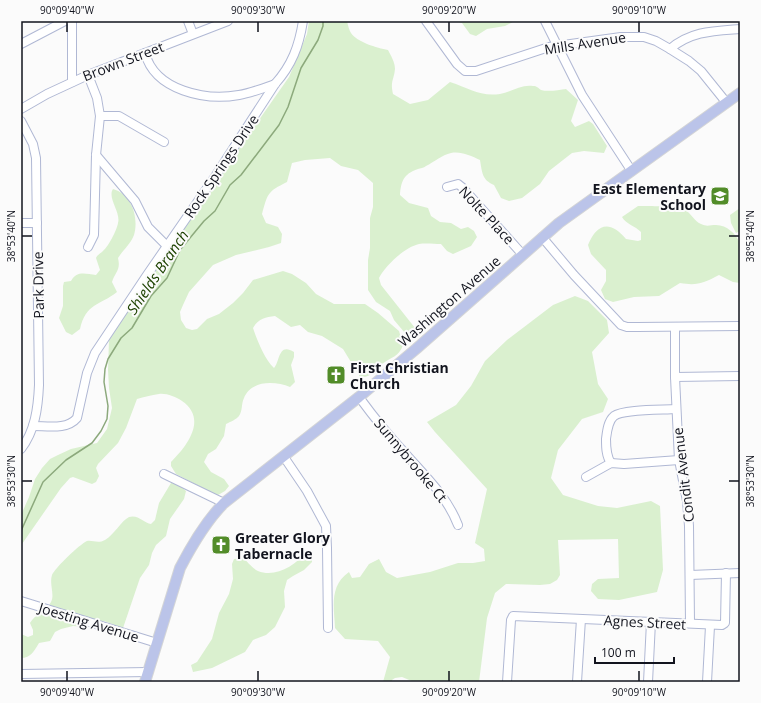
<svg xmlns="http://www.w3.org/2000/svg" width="761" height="703" font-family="'Open Sans',sans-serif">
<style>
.green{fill:#daf0cf}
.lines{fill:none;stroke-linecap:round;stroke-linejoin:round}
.stream{stroke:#8ca97c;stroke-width:1.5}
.minor-casing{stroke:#b0b8d4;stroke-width:10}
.major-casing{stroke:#d4d5d6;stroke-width:12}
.minor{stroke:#fff;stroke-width:8}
.major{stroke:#bbc4e9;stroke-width:10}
.ticks{fill:none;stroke:#12141e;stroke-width:1.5}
.labels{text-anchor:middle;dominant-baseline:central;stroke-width:4;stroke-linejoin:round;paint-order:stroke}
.street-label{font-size:14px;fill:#12141e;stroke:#fbfbfb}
.poi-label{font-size:14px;font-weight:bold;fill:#12141e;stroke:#fbfbfb;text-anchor:start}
.water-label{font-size:15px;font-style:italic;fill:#1d4200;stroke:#fbfbfb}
.neatline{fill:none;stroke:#12141e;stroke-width:1.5}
.ticks-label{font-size:10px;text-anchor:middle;fill:#12141e}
</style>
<rect width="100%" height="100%" fill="#fbfbfb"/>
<g class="green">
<path d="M 309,21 L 347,21 C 348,25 349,30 351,33 C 357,42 377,48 388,50 C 391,56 395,62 395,69 C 394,80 390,81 393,94 L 410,104 L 428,100 L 450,82 C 469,88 480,97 500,94 C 511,92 522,84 533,86 C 537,86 538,88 541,90 C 548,92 559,90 566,89 L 578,100 L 571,121 L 575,127 L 589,121 L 593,124 L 607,146 L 604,153 L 584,151 L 572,153 L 549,171 L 540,184 L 522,198 L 509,201 L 501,198 L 494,185 C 482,180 482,172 480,160 C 471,156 461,151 451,153 C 442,155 434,162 426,166 C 424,168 420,168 418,169 C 403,174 401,182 400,195 L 409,203 L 428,208 L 431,216 L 440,222 L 451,223 L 461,229 L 468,227 L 474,231 L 477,237 L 471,246 L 453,254 L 447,251 L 441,244 C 434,244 426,243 419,244 C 405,247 385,266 379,278 L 381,285 L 419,333 L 417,338 L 410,339 L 394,320 L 390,311 L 376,302 L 368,290 L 368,260 L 370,248 L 370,218 L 373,207 L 373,183 L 358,170 L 341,166 L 330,158 L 305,160 L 292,163 L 287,182 C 267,192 268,193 262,214 L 266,223 L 278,227 L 282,234 L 281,243 L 269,247 L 236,255 L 213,265 L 189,292 L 183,305 L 180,312 L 181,320 L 186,328 L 192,330 L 197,329 L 207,319 L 219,314 L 233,303 L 243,293 L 253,280 L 283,271 L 292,274 L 306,283 L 316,294 L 334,304 L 365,304 L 378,313 L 399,331 L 403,345 C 399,357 391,357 382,364 C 374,370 372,378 360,377 L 343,349 L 322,336 L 308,332 L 300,325 L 291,327 L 275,316 C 265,317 258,319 253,328 C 257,340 265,360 274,368 C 280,362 278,342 294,352 L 294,357 L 291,365 L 295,382 L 290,387 C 275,381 251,380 244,398 C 241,404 243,410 239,416 C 237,419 230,422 226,424 L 224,436 L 216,449 L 208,454 L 204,462 L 211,472 L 224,479 L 229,486 L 225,491 L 218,495 L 214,494 L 176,474 L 171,466 L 171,462 C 187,446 208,419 182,401 C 176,397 166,393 159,394 C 151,395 144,397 137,399 L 126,428 L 118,443 L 98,464 L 96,468 L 99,476 L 96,482 L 92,484 L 73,477 L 70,478 L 61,488 L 22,544 L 21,548 L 21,515 L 29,497 L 35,479 L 42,468 L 50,459 L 58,455 L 71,449 L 97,443 L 107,429 L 112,408 L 109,388 L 108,370 L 109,340 L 136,296 L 289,77 L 307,34 Z"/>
<path d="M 455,21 L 515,21 L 505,26 L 487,29 L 476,36 L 470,34 L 462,23 Z"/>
<path d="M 113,189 C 132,194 139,218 134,235 C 130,245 123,250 118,258 C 121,270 115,272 112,282 L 117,292 C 99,306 86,303 80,329 L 72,335 L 66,332 L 59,318 L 63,306 L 63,286 L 64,282 L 71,281 C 77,270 86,274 96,275 L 100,270 L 96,258 C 98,254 100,254 103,251 C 108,247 117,230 118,223 C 121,212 107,198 113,189 Z"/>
<path d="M 638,206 C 650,206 674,206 685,210 C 691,213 694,221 701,224 C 707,227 710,225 716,225 C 727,225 736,234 740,243 L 740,283 L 733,282 L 719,275 C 704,283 697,286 680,283 L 659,296 L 634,297 L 613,302 L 605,299 L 601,290 L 606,281 L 606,270 L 591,254 L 588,245 C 597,223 610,220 626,239 L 638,241 L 641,240 L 641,232 C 635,226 626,224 622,217 Z"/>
<path d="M 740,208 L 740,231 L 736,233 L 731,223 L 730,215 Z"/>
<path d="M 575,296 L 588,301 L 607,320 L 609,333 L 592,352 L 598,384 L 608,399 L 603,412 L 582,419 L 558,450 L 551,478 L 563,495 L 598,506 L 617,508 L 651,501 L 660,506 L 663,570 L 657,592 L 619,600 L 598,599 L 591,591 L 592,584 L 598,579 L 619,578 L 618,539 L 558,540 L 560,575 L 557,580 L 550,584 L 540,585 L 506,584 L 495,593 L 487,618 L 479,682 L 414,682 L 402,677 L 395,678 L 392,680 L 392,682 L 383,682 L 390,657 L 378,641 L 345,639 L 335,628 C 334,607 329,586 349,572 L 352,578 L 360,577 L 369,564 L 379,559 L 386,572 L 397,578 L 430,572 L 458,563 L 473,563 L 485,561 L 484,549 L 475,543 L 487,489 L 435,432 L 427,422 L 456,405 L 471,386 L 485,361 L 507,340 L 553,305 Z"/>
<path d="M 171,483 C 176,483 182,487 186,491 L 184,499 L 170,519 L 166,536 L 156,545 L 152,553 L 149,565 L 140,578 L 123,628 L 104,621 L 87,627 L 73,626 L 61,629 L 55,632 L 50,641 L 39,643 C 34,651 31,658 21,658 L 21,634 L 28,637 L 33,635 L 33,630 L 30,623 C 35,614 46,612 51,602 C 55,595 49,584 52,575 C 55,568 80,544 87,541 C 93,540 98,544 105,540 C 114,535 121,521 129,517 C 138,514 144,523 151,524 L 155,520 L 159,503 Z"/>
<path d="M 306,552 L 312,553 L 312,562 L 304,570 L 293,576 L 287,580 L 284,591 L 285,607 L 275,627 L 266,635 L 253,640 L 245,652 L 212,668 L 193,672 L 191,665 L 197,662 L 212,639 L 219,613 L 229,594 L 233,579 L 232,564 L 234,559 L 243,558 C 247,561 252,568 258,571 C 275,578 295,566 306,552 Z"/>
</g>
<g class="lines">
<path class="stream" d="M 21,531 L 43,482 L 66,460 L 92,443 L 101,431 L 107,419 L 108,406 L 104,382 L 105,369 L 108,359 L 121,338 L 132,328 L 151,296 L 167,278 L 180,250 L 204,221 L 215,211 L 230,185 L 241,175 L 279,125 L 288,107 L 301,68 L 318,40 L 323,26 L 323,21"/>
<g class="minor-casing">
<g id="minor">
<path d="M 188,21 L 193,34"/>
<path d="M 426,21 L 457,64 L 465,71 L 476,71 L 549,47 L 621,37 L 644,37 L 656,41 L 670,49 C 691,31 714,31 740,29"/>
<path d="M 545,21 L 582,95 L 631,170"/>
<path d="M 21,44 L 65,21"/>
<path d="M 670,49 L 689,61 L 701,71 L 726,102"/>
<path d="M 145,53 C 155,91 206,101 239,95 C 251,93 264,88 275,84"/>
<path d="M 88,75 L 97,98 L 100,116 L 96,155 L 94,235 L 88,247"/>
<path d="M 72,82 L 72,21"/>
<path d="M 21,109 L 47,94 L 88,75 L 228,21"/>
<path d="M 100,116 L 119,116 L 164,142"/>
<path d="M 21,121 L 33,144 L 36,158 L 39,385 C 38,408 35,431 21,449"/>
<path d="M 96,155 L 135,201 L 148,227 L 167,246"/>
<path d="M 447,187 L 458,184 L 463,188 L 523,255"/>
<path d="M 21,223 L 37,223"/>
<path d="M 542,237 L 574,275 L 621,325 L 627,327 L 637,327 L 740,326"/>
<path d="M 675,327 L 675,377 L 679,460 L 687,501 L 689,526 L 690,623"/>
<path d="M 675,377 L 740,376"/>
<path d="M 359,397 C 373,416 388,435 404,452 C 424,475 447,496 458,525"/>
<path d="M 33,426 C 48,426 67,430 77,418 L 87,373 L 95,353 L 147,275 L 216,175 L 275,84 C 292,65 299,46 303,21"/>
<path d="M 284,457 L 307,491 L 326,526 L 327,548 L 328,628"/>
<path d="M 611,463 C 606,456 606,447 606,439 C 607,431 608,421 614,416 C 623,409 663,410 676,409"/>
<path d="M 164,474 L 224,503"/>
<path d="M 586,477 L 611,463 L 624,464 L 679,460"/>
<path d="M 690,575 L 740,573"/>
<path d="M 21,601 L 157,643"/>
<path d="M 21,674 L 148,672"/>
<path d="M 507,682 L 511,620 L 513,616 L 722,625 L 725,623 L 726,573"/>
<path d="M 577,682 L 581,619"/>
<path d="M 648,682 L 651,622"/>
<path d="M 707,682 L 710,626"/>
</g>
</g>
<g class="major-casing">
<path id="major" d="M 145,682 L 180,568 C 192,545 206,521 224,503 L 359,397 L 416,349 L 559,223 L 740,93"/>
</g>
<use href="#minor" class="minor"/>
<use href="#major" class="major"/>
</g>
<path class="ticks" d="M 67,22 L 67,32M 258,22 L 258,32M 449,22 L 449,32M 639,22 L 639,32M 22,236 L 32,236M 729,236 L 739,236M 22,481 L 32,481M 729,481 L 739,481M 67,671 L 67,681M 258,671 L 258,681M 449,671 L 449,681M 639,671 L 639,681"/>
<defs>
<g id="school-square" transform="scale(1)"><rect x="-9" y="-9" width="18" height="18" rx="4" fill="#528c29" stroke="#fbfbfb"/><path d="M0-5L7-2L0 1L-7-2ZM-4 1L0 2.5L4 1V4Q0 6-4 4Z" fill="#fff"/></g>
<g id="church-square" transform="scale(1)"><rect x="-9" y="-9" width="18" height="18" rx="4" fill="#528c29" stroke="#fbfbfb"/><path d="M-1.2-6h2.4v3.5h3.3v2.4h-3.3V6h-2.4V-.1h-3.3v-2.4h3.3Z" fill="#fff"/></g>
</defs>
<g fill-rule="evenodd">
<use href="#school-square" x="720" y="196"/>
<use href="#church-square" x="336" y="375"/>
<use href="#church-square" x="221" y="545"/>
</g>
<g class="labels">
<g class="street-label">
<text transform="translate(585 43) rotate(-9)">Mills Avenue</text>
<text transform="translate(123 61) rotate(-21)">Brown Street</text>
<text transform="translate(221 166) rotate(-56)">Rock Springs Drive</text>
<text transform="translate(487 215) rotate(47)">Nolte Place</text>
<text transform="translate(38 285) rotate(-91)">Park Drive</text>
<text transform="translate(449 301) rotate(-41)">Washington Avenue</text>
<text transform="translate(411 460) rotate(50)">Sunnybrooke Ct</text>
<text transform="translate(683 475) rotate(-97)">Condit Avenue</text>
<text transform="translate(89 622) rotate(17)">Joesting Avenue</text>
<text transform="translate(645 622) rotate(3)">Agnes Street</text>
</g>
<g class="poi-label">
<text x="706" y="188" text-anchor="end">East Elementary<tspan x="706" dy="16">School</tspan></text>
<text x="350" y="367">First Christian<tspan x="350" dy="16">Church</tspan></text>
<text x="235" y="537">Greater Glory<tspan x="235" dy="16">Tabernacle</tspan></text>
</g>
<g class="water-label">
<text transform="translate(157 272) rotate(-56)">Shields Branch</text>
</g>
</g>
<rect width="761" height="703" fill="none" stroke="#fbfbfb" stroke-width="44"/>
<path d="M595 657v6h79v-6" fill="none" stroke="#12141e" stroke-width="2"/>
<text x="601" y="657" font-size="12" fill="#12141e" stroke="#fbfbfb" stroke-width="3" paint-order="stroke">100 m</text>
<rect x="22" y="22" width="717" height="659" class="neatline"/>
<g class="ticks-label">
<text x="67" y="14">90°09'40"W</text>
<text x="258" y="14">90°09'30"W</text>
<text x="449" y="14">90°09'20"W</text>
<text x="639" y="14">90°09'10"W</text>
<text transform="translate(11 236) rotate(-90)" y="4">38°53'40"N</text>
<text transform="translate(750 236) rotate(-90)" y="4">38°53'40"N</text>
<text transform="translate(11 481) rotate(-90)" y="4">38°53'30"N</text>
<text transform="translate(750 481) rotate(-90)" y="4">38°53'30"N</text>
<text x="67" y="696">90°09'40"W</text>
<text x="258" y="696">90°09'30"W</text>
<text x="449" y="696">90°09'20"W</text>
<text x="639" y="696">90°09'10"W</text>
</g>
</svg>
